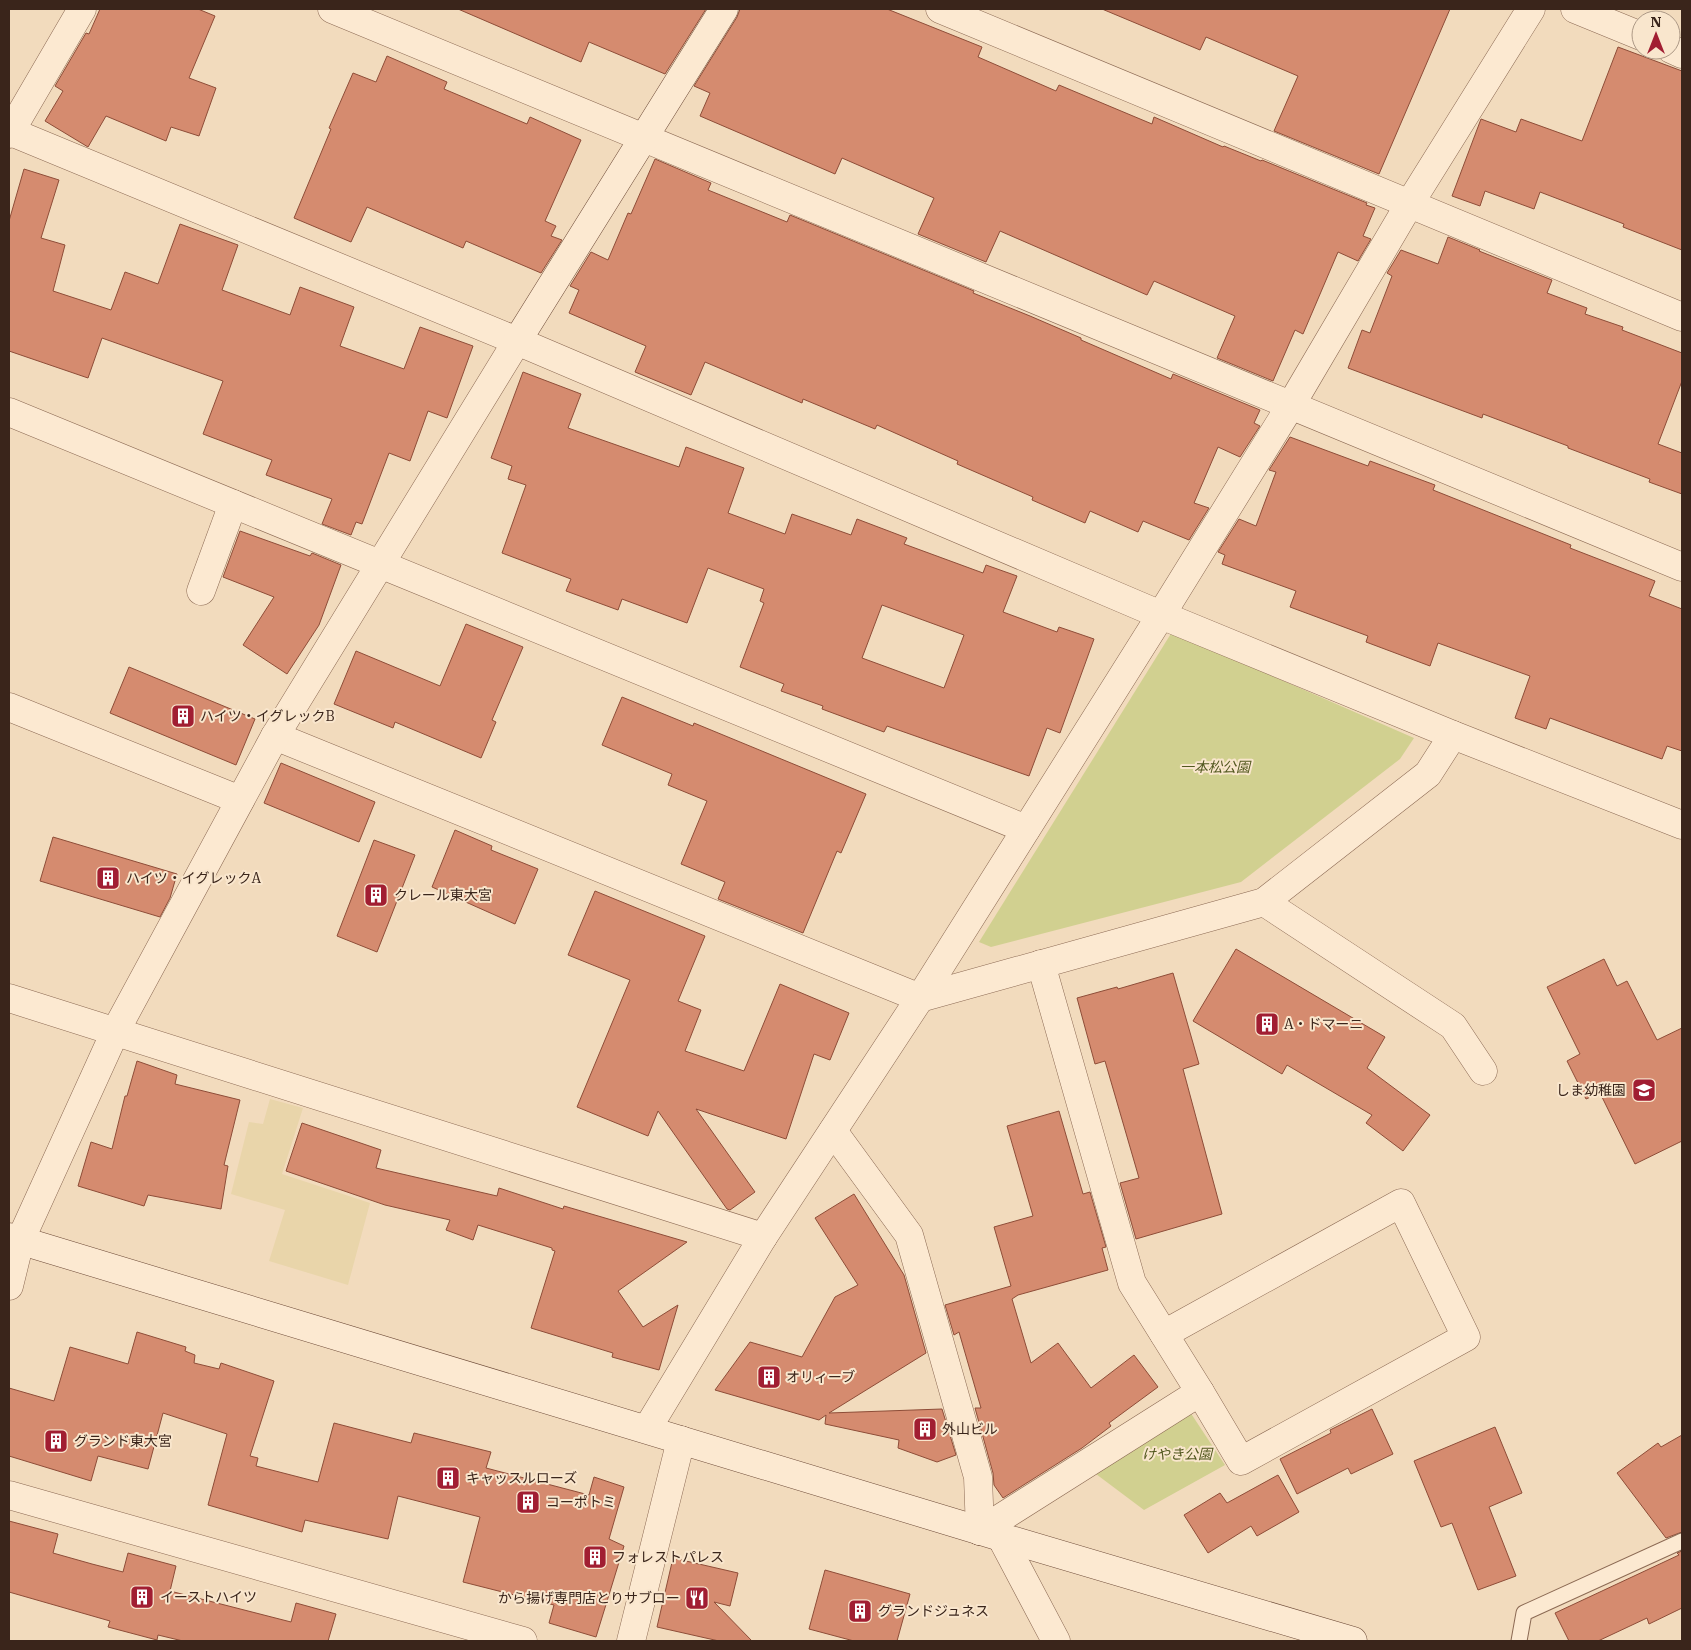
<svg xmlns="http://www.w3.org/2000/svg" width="1691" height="1650" font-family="'IBM Plex Serif','Noto Sans JP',serif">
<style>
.farmland{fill:#e9d5aa}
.green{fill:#d1d090}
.building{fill:#d58b6f;stroke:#8e4d38;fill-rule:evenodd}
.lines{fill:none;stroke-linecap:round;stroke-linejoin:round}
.lane-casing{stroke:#8c6a54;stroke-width:17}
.street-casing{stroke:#8c6a54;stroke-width:29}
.secondary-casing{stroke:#6e4b38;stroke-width:29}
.lane{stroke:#fce9d1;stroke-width:15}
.street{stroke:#fce9d1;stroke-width:28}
.secondary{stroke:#fce9d1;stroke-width:28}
.labels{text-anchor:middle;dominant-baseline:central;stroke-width:4;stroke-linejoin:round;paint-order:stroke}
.poi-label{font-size:14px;fill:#3a251b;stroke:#f9e6cd;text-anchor:start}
.park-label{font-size:14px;font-style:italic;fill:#52581f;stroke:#f9e6cd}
</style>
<rect width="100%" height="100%" fill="#f2dbbd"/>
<path class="farmland" d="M 270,1099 L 303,1108 L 282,1174 L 370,1203 L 348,1285 L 269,1261 L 285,1210 L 231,1194 L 249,1122 L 263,1124 Z"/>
<g class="green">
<path d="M 1172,632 L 1414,738 L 1400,759 L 1241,882 L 991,947 L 979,942 Z"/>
<path d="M 1188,1409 L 1225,1465 L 1144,1510 L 1088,1468 Z"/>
</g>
<g class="building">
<path d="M 100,9 L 198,9 L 215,16 L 189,78 L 216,88 L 199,136 L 171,127 L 166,141 L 106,116 L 88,147 L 45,121 L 63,91 L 55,86 L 86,33 L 89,34 Z"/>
<path d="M 458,9 L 706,9 L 665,74 L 589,42 L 581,62 Z"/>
<path d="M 740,9 L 887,9 L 982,47 L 978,57 L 1056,91 L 1059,85 L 1152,124 L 1154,117 L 1223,147 L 1224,146 L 1261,161 L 1262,160 L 1367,203 L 1366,205 L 1375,208 L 1363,236 L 1371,239 L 1358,261 L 1338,252 L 1303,334 L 1295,330 L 1273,381 L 1217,358 L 1235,316 L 1154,281 L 1147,295 L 1000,231 L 986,262 L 918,234 L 934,198 L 842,158 L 835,174 L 700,116 L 710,93 L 694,86 L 737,17 Z"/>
<path d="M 1102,9 L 1450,9 L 1379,174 L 1274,131 L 1298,76 L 1206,37 L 1200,50 Z"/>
<path d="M 1618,47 L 1682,71 L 1682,250 L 1623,227 L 1624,224 L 1540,192 L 1534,209 L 1485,191 L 1480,206 L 1452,196 L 1481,119 L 1516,132 L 1521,119 L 1582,141 Z"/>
<path d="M 387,56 L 447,82 L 444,89 L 527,124 L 530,117 L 581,140 L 545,221 L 556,226 L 551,236 L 562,240 L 541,273 L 466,241 L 463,248 L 367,207 L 351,242 L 294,218 L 331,129 L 329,128 L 353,73 L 376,82 Z"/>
<path d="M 655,159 L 711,183 L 708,190 L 787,222 L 790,215 L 974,291 L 973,293 L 1030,316 L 1081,338 L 1081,340 L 1171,379 L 1173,374 L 1260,410 L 1254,423 L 1260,426 L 1240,457 L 1218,447 L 1194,503 L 1209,508 L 1189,540 L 1143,521 L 1138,532 L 1090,511 L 1085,523 L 1032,500 L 1033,497 L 957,464 L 958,461 L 877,425 L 875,429 L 803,399 L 802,403 L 705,362 L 691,395 L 635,372 L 646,346 L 569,313 L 579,290 L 570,286 L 591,252 L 608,260 L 628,213 L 631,214 Z"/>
<path d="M 24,169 L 59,180 L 41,238 L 65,245 L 53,291 L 111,310 L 125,272 L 158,284 L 180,224 L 238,245 L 222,290 L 290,315 L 300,287 L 354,307 L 340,346 L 404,369 L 420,327 L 473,346 L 447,418 L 428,411 L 410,461 L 389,453 L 362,524 L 356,522 L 351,535 L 322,524 L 332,499 L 266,475 L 272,460 L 203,434 L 223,381 L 102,338 L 88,378 L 9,351 L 9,221 Z"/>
<path d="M 1448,237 L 1480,250 L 1479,251 L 1552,280 L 1547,293 L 1587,308 L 1585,314 L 1623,327 L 1622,330 L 1682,353 L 1682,381 L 1658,444 L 1682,453 L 1682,494 L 1649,482 L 1650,479 L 1568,448 L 1568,446 L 1483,414 L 1482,418 L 1348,368 L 1362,330 L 1370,333 L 1392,276 L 1387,273 L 1401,250 L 1438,264 Z"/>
<path d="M 523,372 L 581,394 L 568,428 L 679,467 L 686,447 L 744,468 L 728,513 L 785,534 L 792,514 L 851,535 L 857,519 L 907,538 L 904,544 L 983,573 L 986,565 L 1017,576 L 1003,612 L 1057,632 L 1059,627 L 1094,639 L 1060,733 L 1047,728 L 1029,776 L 887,726 L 884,732 L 822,709 L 823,706 L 781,691 L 784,684 L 740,667 L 764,603 L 760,601 L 764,589 L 708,568 L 687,623 L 622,599 L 618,610 L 566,591 L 571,579 L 502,553 L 526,485 L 508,479 L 512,466 L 491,458 ZM 882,605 L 964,635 L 944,688 L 862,658 Z"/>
<path d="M 1290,437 L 1368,466 L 1370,461 L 1435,485 L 1433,490 L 1571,545 L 1570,548 L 1655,581 L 1649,596 L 1682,609 L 1682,751 L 1667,746 L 1662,759 L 1550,718 L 1546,729 L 1515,718 L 1530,676 L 1438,643 L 1430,666 L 1366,642 L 1368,636 L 1290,607 L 1296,591 L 1222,564 L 1225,555 L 1218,552 L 1239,519 L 1256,526 L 1276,472 L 1269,470 Z"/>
<path d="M 240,531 L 310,556 L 312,553 L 341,565 L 319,625 L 287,674 L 243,645 L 274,597 L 223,577 Z"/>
<path d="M 466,624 L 523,647 L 492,720 L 496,722 L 481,758 L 395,722 L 393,728 L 334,704 L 356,651 L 440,686 Z"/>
<path d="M 129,667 L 255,719 L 236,765 L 110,713 Z"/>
<path d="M 622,697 L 693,726 L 694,723 L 866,794 L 841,853 L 837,851 L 803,933 L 718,899 L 725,882 L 681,864 L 707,801 L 668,785 L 672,774 L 602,745 Z"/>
<path d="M 281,763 L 375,802 L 359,842 L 264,803 Z"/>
<path d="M 455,830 L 492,846 L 491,850 L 538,869 L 515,924 L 432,887 Z"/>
<path d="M 53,837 L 177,874 L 170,898 L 160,917 L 40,881 Z"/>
<path d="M 374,840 L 415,855 L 377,952 L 337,936 Z"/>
<path d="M 595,891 L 705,936 L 678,1001 L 701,1010 L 685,1051 L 744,1071 L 780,984 L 849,1013 L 830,1060 L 814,1054 L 786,1139 L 696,1109 L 755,1192 L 730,1210 L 727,1209 L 658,1111 L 648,1136 L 577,1107 L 630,980 L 568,955 Z"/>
<path d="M 1236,949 L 1385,1037 L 1367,1068 L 1430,1115 L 1403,1151 L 1366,1123 L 1372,1115 L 1287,1065 L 1282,1074 L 1193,1021 Z"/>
<path d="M 1604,959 L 1617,986 L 1627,981 L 1657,1040 L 1682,1028 L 1682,1141 L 1635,1164 L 1600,1093 L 1586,1099 L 1567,1061 L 1580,1054 L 1547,987 Z"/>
<path d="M 1173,973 L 1199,1064 L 1183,1069 L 1222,1214 L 1136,1239 L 1120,1183 L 1139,1178 L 1105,1061 L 1095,1064 L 1077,998 L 1117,987 L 1118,989 Z"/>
<path d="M 137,1061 L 177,1075 L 175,1084 L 240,1100 L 224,1165 L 228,1166 L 221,1209 L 148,1195 L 144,1206 L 78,1186 L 91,1142 L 112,1149 L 125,1096 L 127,1096 Z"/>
<path d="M 1059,1111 L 1083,1194 L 1090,1192 L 1106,1247 L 1102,1248 L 1108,1270 L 1018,1295 L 1012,1299 L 1031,1363 L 1058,1343 L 1091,1388 L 1134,1355 L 1158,1387 L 1109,1423 L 1111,1426 L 1082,1448 L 1003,1498 L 994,1485 L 993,1473 L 975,1408 L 981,1408 L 959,1332 L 954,1335 L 945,1305 L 1011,1286 L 994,1227 L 1033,1216 L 1007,1126 Z"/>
<path d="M 302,1123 L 381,1150 L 376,1168 L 497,1196 L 499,1188 L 563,1209 L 564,1206 L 687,1242 L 618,1291 L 643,1327 L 678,1305 L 659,1370 L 612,1357 L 613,1353 L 531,1328 L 555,1251 L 552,1250 L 552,1248 L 478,1225 L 473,1240 L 446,1230 L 450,1220 L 385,1205 L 286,1171 Z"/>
<path d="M 854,1194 L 904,1275 L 926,1353 L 829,1413 L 942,1409 L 956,1455 L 937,1462 L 898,1448 L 899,1440 L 825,1424 L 826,1415 L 819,1420 L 715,1390 L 750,1342 L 802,1357 L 835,1297 L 858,1285 L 815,1218 Z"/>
<path d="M 137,1332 L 186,1347 L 185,1351 L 195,1355 L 194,1363 L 219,1369 L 221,1363 L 274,1381 L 250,1456 L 258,1458 L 256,1466 L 318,1482 L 334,1423 L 411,1443 L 414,1433 L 491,1452 L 486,1468 L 589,1495 L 594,1477 L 624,1487 L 609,1539 L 624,1546 L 596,1637 L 549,1623 L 554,1605 L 463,1582 L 480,1517 L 398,1496 L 388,1539 L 305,1520 L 302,1532 L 208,1505 L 227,1434 L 163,1413 L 148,1469 L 98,1456 L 91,1481 L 9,1456 L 9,1388 L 54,1401 L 70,1347 L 128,1364 Z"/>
<path d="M 1372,1409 L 1393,1454 L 1351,1474 L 1348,1468 L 1297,1494 L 1280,1459 L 1331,1433 L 1330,1430 Z"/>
<path d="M 1495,1427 L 1522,1493 L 1489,1507 L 1516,1576 L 1478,1590 L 1452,1523 L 1441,1527 L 1414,1461 Z"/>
<path d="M 1682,1435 L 1682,1532 L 1666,1538 L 1617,1473 L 1658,1443 L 1661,1447 Z"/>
<path d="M 1278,1475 L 1299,1512 L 1257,1536 L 1251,1526 L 1208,1553 L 1184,1515 L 1220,1493 L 1227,1503 Z"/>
<path d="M 9,1521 L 58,1534 L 53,1553 L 92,1564 L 123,1572 L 128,1553 L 176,1566 L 170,1591 L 291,1622 L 296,1603 L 336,1614 L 328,1641 L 183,1641 L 158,1635 L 157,1640 L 108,1627 L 110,1621 L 9,1592 Z"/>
<path d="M 1682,1551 L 1682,1608 L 1649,1624 L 1647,1618 L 1598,1641 L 1569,1641 L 1555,1613 L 1679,1555 L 1677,1553 Z"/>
<path d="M 673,1558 L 738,1573 L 730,1606 L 714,1602 L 752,1641 L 719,1641 L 657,1627 Z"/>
<path d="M 825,1570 L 910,1594 L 897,1641 L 854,1641 L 809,1629 Z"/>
</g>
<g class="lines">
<g class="lane-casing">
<path id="lane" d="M 1519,1641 L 1524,1613 L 1682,1541"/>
</g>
<g class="street-casing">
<g id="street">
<path d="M 332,9 L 1682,567"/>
<path d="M 940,9 L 1682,317"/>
<path d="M 1575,9 L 1641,36"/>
<path d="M 1671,49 L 1682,54"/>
<path d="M 9,131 L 517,341 L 1161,615 L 1453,735 L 1682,825"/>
<path d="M 9,134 L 82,9"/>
<path d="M 9,412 L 1026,829"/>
<path d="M 201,591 L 233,504"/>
<path d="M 9,707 L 240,800"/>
<path d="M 275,736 L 920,998 L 1264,902 L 1428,774 L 1453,735"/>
<path d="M 1264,902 L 1453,1026 L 1483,1071"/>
<path d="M 9,998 L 763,1237"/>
<path d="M 833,1131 L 909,1235 L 978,1477 L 980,1531"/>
<path d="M 9,1286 L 20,1241 L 115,1032 L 275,736 L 517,341"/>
<path d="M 1164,1334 L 1401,1203 L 1466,1337 L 1241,1461 L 1200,1392"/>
<path d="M 647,1429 L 763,1237 L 920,998 L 1161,615 L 1291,405 L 1410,203 L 1531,9"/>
<path d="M 9,1495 L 523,1641"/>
<path d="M 980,1531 L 1200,1392 L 1132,1283 L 1041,964"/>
<path d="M 1001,1537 L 1056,1641"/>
<path d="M 631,1641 L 681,1440"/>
</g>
</g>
<g class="secondary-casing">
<g id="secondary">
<path d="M 517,341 L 724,9"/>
<path d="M 9,1237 L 1001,1537 L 1353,1641"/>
</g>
</g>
<use href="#lane" class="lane"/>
<use href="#street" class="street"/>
<use href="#secondary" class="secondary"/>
</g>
<defs>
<g id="building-square" transform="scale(1.25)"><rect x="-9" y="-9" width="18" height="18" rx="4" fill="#a11e32" stroke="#f9e6cd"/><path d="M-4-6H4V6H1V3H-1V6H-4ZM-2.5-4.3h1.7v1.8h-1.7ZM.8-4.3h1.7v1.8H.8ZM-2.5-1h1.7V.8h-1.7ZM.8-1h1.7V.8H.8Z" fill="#fff"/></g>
<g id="school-square" transform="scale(1.25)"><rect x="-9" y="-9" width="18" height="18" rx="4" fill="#a11e32" stroke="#f9e6cd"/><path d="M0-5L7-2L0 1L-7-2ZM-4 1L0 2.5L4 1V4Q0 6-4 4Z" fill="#fff"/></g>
<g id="restaurant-square" transform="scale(1.25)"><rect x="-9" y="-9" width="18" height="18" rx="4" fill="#a11e32" stroke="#f9e6cd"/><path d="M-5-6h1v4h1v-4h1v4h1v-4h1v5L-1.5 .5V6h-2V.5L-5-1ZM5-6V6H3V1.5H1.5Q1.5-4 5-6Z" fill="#fff"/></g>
</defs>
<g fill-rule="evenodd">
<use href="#building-square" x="183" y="716"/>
<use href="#building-square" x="108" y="878"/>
<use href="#building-square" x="376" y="895"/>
<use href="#building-square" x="1267" y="1024"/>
<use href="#school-square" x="1644" y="1090"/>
<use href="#building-square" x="769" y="1377"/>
<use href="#building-square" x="925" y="1429"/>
<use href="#building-square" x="56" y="1441"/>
<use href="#building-square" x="448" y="1478"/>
<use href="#building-square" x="528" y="1502"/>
<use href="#building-square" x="595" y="1557"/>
<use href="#building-square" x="142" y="1597"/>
<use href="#restaurant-square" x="697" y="1598"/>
<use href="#building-square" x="860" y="1611"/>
</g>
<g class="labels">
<g class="poi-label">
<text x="200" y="716">ハイツ・イグレックB</text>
<text x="126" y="878">ハイツ・イグレックA</text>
<text x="394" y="895">クレール東大宮</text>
<text x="1284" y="1024">A・ドマーニ</text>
<text x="1626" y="1090" text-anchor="end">しま幼稚園</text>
<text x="786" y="1377">オリィーブ</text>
<text x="942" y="1429">外山ビル</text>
<text x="74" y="1441">グランド東大宮</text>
<text x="466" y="1478">キャッスルローズ</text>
<text x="546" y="1502">コーポトミ</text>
<text x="612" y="1557">フォレストパレス</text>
<text x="160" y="1597">イーストハイツ</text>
<text x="680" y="1598" text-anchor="end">から揚げ専門店とりサブロー</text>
<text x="878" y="1611">グランドジュネス</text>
</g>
<g class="park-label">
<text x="1215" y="767">一本松公園</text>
<text x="1177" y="1454">けやき公園</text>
</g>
</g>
<rect width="1691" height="1650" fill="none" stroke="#3a251b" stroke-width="20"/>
<g transform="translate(1656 35)"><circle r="24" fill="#f9e6cd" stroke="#ad9986"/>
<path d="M0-4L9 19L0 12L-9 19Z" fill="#a11e32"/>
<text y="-8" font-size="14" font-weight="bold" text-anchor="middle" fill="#3a251b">N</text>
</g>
</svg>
